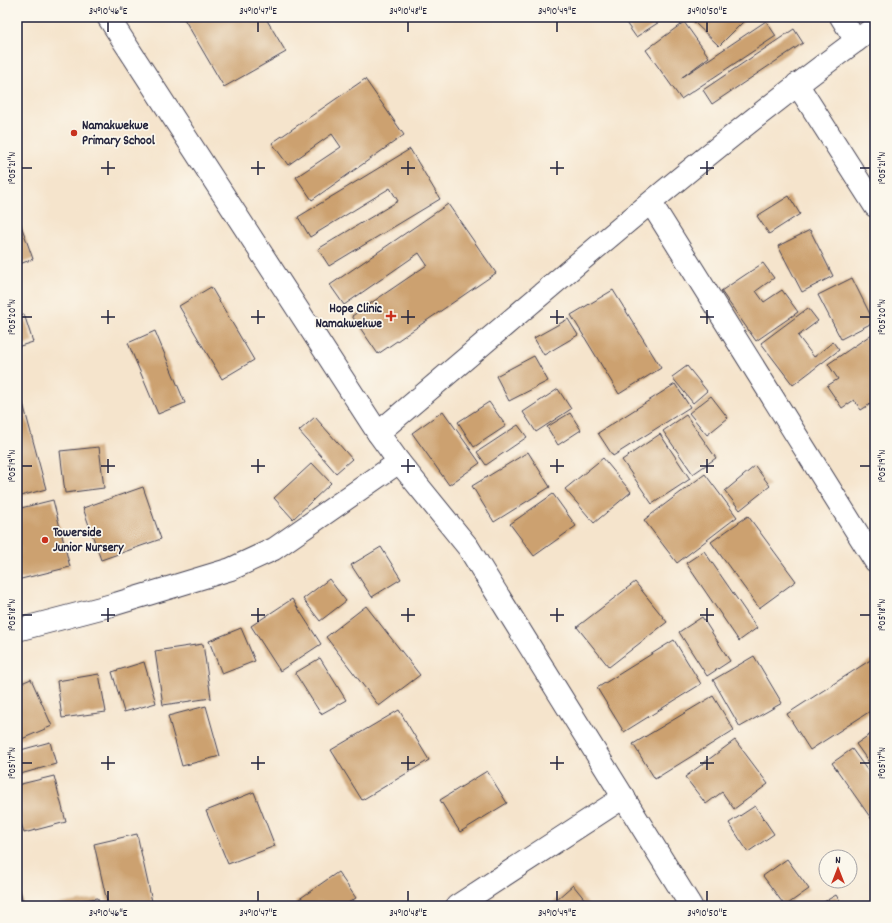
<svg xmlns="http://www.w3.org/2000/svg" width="892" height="923" font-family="Dekko,sans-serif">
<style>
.building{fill:#cca16f}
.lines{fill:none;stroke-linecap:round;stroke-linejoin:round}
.street-casing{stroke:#423f51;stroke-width:24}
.street{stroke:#fff;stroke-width:22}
.ticks{fill:none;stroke:#22223b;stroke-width:1.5}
.poi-dot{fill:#c8321e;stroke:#fbf7ec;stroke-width:1.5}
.labels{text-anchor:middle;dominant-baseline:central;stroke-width:3.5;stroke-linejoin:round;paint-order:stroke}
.poi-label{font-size:13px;font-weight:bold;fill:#22223b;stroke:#fbf7ec;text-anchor:start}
.neatline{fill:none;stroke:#22223b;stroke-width:1.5}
.ticks-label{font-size:10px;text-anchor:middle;fill:#22223b}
</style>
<rect width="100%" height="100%" fill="#fbf7ec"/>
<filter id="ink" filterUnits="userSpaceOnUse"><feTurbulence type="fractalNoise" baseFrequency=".025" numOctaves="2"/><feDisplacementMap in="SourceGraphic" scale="8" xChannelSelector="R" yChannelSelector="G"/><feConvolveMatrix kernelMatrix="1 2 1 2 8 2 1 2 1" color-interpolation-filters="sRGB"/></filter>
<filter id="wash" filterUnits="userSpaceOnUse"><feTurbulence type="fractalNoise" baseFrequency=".012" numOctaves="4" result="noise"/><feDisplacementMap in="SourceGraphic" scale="16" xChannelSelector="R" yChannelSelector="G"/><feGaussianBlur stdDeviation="0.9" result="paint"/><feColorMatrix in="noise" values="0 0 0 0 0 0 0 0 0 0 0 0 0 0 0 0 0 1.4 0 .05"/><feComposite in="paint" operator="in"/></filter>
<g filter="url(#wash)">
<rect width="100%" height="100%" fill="#f5e4cc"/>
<g id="blocks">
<g class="building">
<path d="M 183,17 L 265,17 L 286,52 L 224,87 Z"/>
<path d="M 622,17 L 667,17 L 636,37 Z"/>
<path d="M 699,17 L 748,17 L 719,46 L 694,22 Z"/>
<path d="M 766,21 L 776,36 L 681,99 L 646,50 L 684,22 L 709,57 L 681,78 Z"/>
<path d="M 794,29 L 803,43 L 712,104 L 703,90 Z"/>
<path d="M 365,79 L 404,135 L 312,200 L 296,177 L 341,147 L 332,134 L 288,165 L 272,143 Z"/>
<path d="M 410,149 L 440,199 L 329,266 L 318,249 L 398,201 L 390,188 L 310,237 L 298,217 Z"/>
<path d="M 789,196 L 800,214 L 769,234 L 757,216 Z"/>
<path d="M 448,204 L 496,273 L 378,354 L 352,316 L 427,265 L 419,253 L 344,305 L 330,285 Z"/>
<path d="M 17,214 L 33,259 L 17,265 Z"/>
<path d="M 810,230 L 833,276 L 802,292 L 778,246 Z"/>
<path d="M 763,263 L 774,278 L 756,291 L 764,302 L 782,290 L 798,312 L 756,341 L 721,291 Z"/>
<path d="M 852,278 L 874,322 L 841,339 L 818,295 Z"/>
<path d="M 211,287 L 254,360 L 222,379 L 179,306 Z"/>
<path d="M 613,290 L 661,368 L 619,394 L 571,315 Z"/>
<path d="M 808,308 L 818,321 L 798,336 L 814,357 L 833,342 L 839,350 L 793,385 L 761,343 Z"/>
<path d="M 24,314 L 33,342 L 17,347 L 17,316 Z"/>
<path d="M 568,319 L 578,335 L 544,355 L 534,338 Z"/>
<path d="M 155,331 L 185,403 L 158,414 L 128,343 Z"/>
<path d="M 875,332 L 875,401 L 861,410 L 854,400 L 842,408 L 827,386 L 838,379 L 828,364 Z"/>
<path d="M 534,356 L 548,381 L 509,401 L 496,376 Z"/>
<path d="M 687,366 L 707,391 L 693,403 L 672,377 Z"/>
<path d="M 17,381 L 46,489 L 17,497 Z"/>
<path d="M 675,384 L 690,407 L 613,456 L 598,433 Z"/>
<path d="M 558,389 L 571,409 L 536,432 L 523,412 Z"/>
<path d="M 711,396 L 728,418 L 707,435 L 689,413 Z"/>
<path d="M 489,402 L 506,426 L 474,447 L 458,422 Z"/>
<path d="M 443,411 L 480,463 L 449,485 L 412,433 Z"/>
<path d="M 570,413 L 581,430 L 558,445 L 547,427 Z"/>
<path d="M 686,415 L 716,458 L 693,474 L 663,431 Z"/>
<path d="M 315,417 L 352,459 L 336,473 L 299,431 Z"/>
<path d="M 518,425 L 527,437 L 486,465 L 477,452 Z"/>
<path d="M 660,434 L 690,479 L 652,504 L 622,460 Z"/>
<path d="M 99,447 L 104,488 L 65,493 L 60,451 Z"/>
<path d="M 528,452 L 550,487 L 494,522 L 472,486 Z"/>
<path d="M 603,458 L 631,492 L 594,523 L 565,489 Z"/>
<path d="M 312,463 L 331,483 L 293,519 L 274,498 Z"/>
<path d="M 755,466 L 770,486 L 740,510 L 725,491 Z"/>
<path d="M 705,474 L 737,517 L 677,563 L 644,520 Z"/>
<path d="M 143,487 L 161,539 L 101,560 L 83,508 Z"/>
<path d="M 553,494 L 576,526 L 534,556 L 510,524 Z"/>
<path d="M 53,500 L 70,567 L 17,580 L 17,509 Z"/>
<path d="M 748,516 L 796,581 L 759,608 L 711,542 Z"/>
<path d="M 381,547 L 401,579 L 372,597 L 351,565 Z"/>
<path d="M 704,551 L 757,628 L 739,641 L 686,563 Z"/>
<path d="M 329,579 L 346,601 L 320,621 L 303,599 Z"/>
<path d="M 635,582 L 667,622 L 609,667 L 577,627 Z"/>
<path d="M 292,599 L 321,644 L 280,671 L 251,626 Z"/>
<path d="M 366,606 L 420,675 L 379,706 L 326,637 Z"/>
<path d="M 702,617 L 730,661 L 707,676 L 679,632 Z"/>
<path d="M 241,628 L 255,661 L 222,674 L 209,641 Z"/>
<path d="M 674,640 L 701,684 L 624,732 L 597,688 Z"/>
<path d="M 203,644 L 211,698 L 163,705 L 155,651 Z"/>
<path d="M 754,656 L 782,703 L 740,727 L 713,680 Z"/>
<path d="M 875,657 L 875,708 L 810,750 L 787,714 Z"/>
<path d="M 320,658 L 346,700 L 321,714 L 295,673 Z"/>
<path d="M 144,662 L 156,703 L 124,712 L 112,672 Z"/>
<path d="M 99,674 L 106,712 L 62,718 L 57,681 Z"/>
<path d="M 31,679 L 52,726 L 17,741 L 17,685 Z"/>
<path d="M 713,696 L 734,730 L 655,779 L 633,744 Z"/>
<path d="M 206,706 L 220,756 L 182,766 L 168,716 Z"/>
<path d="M 399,710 L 429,760 L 362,800 L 331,750 Z"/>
<path d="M 875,731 L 875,771 L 856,744 Z"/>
<path d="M 735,740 L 768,784 L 734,809 L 722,792 L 706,804 L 685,777 Z"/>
<path d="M 50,742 L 56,764 L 17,775 L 17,751 Z"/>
<path d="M 852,749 L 875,781 L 875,824 L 832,763 Z"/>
<path d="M 487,771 L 507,803 L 460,832 L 440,800 Z"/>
<path d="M 54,776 L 66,822 L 24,833 L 17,808 L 17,785 Z"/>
<path d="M 254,792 L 275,846 L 228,864 L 206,811 Z"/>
<path d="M 755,806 L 774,834 L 748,852 L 729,823 Z"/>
<path d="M 137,834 L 153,906 L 108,906 L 94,844 Z"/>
<path d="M 787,859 L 809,889 L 785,906 L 763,876 Z"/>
<path d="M 338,872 L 356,898 L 343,906 L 298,906 L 295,902 Z"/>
<path d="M 573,885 L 590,906 L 549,906 Z"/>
<path d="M 17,890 L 20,890 L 24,906 L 17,906 Z"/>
<path d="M 836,895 L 843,906 L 817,906 Z"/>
<path d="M 98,898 L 99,906 L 50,906 L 50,905 Z"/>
</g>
</g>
</g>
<g filter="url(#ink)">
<use href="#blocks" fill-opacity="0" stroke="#423f51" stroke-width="1"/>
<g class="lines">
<g class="street-casing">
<g id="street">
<path d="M 108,17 L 378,433 L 399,462"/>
<path d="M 841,17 L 856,41"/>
<path d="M 797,84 L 875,206"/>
<path d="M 651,203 L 875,561"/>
<path d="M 378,433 C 541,296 702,152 875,27"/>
<path d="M 17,630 L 112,605 L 231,569 L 274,549 L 399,462 L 468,547 L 691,906"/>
<path d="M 457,906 L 624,797"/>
</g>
</g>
<use href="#street" class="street"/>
</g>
</g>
<path class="ticks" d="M 108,22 L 108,32M 258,22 L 258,32M 408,22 L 408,32M 557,22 L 557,32M 707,22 L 707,32M 108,161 L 108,175M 258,161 L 258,175M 408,161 L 408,175M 557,161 L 557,175M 707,161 L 707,175M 22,168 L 32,168M 101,168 L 115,168M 251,168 L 265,168M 401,168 L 415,168M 550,168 L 564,168M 700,168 L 714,168M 860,168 L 870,168M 108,310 L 108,324M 258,310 L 258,324M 408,310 L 408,324M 557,310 L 557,324M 707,310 L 707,324M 22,317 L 32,317M 101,317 L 115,317M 251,317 L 265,317M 401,317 L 415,317M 550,317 L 564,317M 700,317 L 714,317M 860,317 L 870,317M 108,459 L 108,473M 258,459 L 258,473M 408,459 L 408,473M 557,459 L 557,473M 707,459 L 707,473M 22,466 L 32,466M 101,466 L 115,466M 251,466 L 265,466M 401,466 L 415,466M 550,466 L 564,466M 700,466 L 714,466M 860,466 L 870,466M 108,608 L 108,622M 258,608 L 258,622M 408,608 L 408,622M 557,608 L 557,622M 707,608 L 707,622M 22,615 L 32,615M 101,615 L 115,615M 251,615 L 265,615M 401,615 L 415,615M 550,615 L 564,615M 700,615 L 714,615M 860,615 L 870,615M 108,756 L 108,770M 258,756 L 258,770M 408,756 L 408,770M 557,756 L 557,770M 707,756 L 707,770M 22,763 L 32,763M 101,763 L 115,763M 251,763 L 265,763M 401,763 L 415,763M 550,763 L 564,763M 700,763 L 714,763M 860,763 L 870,763M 108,891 L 108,901M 258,891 L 258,901M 408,891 L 408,901M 557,891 L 557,901M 707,891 L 707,901"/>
<g class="poi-dot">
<circle cx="74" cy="133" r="4"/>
<path d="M389 310h4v4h4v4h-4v4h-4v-4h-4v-4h4z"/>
<circle cx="45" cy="540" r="4"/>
</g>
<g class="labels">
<g class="poi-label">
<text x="82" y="126">Namakwekwe<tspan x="82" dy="15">Primary School</tspan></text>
<text x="382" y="309" text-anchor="end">Hope Clinic<tspan x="382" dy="15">Namakwekwe</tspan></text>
<text x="53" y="533">Towerside<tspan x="53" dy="15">Junior Nursery</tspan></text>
</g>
</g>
<rect width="892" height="923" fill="none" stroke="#fbf7ec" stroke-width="44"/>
<g transform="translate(838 869)"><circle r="19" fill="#fbf7ec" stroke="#a4a2a5"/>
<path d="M0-3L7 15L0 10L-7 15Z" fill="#c8321e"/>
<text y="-6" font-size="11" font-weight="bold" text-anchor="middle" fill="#22223b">N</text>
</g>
<rect x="22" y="22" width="848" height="879" class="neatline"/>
<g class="ticks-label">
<text x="108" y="14">34°10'46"E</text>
<text x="258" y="14">34°10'47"E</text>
<text x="408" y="14">34°10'48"E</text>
<text x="557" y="14">34°10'49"E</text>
<text x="707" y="14">34°10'50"E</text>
<text transform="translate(11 168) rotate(-90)" y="4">1°05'21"N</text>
<text transform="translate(881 168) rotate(-90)" y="4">1°05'21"N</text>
<text transform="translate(11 317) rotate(-90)" y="4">1°05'20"N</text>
<text transform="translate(881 317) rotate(-90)" y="4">1°05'20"N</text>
<text transform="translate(11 466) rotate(-90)" y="4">1°05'19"N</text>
<text transform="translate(881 466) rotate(-90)" y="4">1°05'19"N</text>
<text transform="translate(11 615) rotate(-90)" y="4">1°05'18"N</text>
<text transform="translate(881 615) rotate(-90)" y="4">1°05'18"N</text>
<text transform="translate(11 763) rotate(-90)" y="4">1°05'17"N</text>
<text transform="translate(881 763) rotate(-90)" y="4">1°05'17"N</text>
<text x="108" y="916">34°10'46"E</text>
<text x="258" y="916">34°10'47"E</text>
<text x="408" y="916">34°10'48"E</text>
<text x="557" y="916">34°10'49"E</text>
<text x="707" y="916">34°10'50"E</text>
</g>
</svg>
